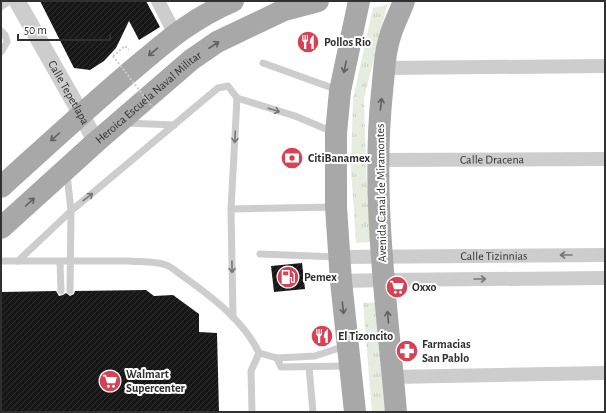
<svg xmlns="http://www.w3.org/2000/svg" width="606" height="413" font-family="'Alegreya Sans',sans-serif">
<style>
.park{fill:url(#park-tufts)}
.building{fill:url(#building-hatch)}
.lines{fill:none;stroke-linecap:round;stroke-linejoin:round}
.path{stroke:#cdcdcd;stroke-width:2;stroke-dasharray:2 2;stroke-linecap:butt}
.service{stroke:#cdcdcd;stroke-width:7}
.minor{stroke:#cdcdcd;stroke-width:14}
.tertiary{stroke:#cdcdcd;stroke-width:17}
.primary{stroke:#a8a8a8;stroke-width:22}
.path-bridge{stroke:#cdcdcd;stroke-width:2;stroke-dasharray:2 2;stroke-linecap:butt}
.oneway{stroke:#606060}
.oneway2{stroke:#777}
.labels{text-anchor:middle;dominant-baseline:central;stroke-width:4;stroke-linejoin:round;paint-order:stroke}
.poi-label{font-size:12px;font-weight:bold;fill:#303030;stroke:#fff;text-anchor:start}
.street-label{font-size:12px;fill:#303030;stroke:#fff}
</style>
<defs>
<pattern id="park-tufts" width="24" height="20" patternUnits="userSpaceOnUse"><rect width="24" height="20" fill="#e6ecdf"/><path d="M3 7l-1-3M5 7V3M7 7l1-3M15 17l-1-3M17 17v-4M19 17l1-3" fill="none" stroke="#c6cbc0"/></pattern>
<pattern id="building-hatch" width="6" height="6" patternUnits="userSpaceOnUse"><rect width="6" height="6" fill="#171717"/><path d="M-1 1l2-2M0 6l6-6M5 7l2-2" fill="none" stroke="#303030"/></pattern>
</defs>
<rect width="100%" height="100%" fill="#fff"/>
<g class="park">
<path d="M 387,5 L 364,99 L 366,169 L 372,242 L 356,243 L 351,168 L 353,99 L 373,8 Z"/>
<path d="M 376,302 L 387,412 L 372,412 L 363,303 Z"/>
</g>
<g class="building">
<path d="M 40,1 L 146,1 L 160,27 L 139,40 L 129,21 L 116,48 L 104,61 L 90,70 L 74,68 Z"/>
<path d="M 302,263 L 305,289 L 274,292 L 271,266 Z"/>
<path d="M 146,290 L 154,296 L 173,295 L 199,314 L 199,332 L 217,333 L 219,412 L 1,412 L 1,292 L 56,291 L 59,296 L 63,295 L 66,293 L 70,296 L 74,294 L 75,291 Z"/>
</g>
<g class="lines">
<path class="path" d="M 113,56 L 125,46 L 129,50"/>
<g class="service">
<path d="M 1,7 L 9,1"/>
<path d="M 1,31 L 5,35 L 7,42 L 1,52"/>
<path d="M 263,63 L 338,90"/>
<path d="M 126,123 L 174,125"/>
<path d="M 67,174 L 71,211 L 70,291"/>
<path d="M 231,209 L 334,207"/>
<path d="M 260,254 L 338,257"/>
<path d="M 1,261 L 129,261 C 141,262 155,261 166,265 C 172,267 178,273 184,277 C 212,297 244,321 259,353 L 277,358 L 281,367 L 347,366"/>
<path d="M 18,261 L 71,211 L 218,88 L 228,86 L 237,98 L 295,116 L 333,132"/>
<path d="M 60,262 L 61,291"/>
<path d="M 233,317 L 231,209 L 237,98"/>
<path d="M 277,358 L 315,356 L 345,346"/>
<path d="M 309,367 L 313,412"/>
<path d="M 252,412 L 251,371 L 259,353"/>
</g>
<g class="minor">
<path d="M 158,1 L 175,34"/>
<path d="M 385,68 L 605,66"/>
<path id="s1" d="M 379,160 L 605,159"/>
<path id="s2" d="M 339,257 L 605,255"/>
<path d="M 341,281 L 384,280 L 605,278"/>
<path d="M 393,377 L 605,373"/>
</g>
<path class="tertiary" id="s3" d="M 17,1 L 81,114 L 96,142"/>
<g class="primary">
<path d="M 1,187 C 42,150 82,113 124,77 C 160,47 188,20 233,1"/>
<path id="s4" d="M 1,228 L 96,142 L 191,60 L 217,42 L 284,10 L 318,1"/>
<path d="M 355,412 L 341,281 L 336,207 L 336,133 L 340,91 L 359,1"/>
<path d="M 396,412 C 387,306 371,198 382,92 C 384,76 384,59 388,44 C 391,29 399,15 404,1"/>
</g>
<path class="path-bridge" d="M 113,56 L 153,108"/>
</g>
<defs><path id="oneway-shaft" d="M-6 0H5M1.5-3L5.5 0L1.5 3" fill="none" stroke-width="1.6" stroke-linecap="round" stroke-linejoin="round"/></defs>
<g class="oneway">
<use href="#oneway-shaft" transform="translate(214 45) rotate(-33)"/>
<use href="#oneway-shaft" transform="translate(153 52) rotate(140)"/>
<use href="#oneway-shaft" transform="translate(345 67) rotate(102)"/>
<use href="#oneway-shaft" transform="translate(381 104) rotate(-84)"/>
<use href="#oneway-shaft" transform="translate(55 137) rotate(138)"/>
<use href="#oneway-shaft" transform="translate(30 202) rotate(-42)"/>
<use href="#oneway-shaft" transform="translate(343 308) rotate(84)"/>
<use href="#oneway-shaft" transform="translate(388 317) rotate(-95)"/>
</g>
<g class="oneway2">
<use href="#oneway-shaft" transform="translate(274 110) rotate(18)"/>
<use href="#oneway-shaft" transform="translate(235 137) rotate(93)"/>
<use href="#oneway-shaft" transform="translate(88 197) rotate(-38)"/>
<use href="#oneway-shaft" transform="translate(566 255) rotate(180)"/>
<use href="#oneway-shaft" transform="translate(232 267) rotate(89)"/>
<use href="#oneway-shaft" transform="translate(480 279)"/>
</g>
<defs>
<g id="restaurant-disc" transform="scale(1.15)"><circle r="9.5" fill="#d84053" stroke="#fff"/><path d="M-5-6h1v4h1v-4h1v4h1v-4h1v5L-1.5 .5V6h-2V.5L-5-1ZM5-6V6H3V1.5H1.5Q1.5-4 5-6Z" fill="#fff"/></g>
<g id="bank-disc" transform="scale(1.15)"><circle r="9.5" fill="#d84053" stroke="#fff"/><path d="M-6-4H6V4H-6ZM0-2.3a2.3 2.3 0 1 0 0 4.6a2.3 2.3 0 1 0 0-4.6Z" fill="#fff"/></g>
<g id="fuel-disc" transform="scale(1.15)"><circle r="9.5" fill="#d84053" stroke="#fff"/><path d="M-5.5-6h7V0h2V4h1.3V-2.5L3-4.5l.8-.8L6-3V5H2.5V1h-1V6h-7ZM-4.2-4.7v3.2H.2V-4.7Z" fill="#fff"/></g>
<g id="supermarket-disc" transform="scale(1.15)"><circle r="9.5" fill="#d84053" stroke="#fff"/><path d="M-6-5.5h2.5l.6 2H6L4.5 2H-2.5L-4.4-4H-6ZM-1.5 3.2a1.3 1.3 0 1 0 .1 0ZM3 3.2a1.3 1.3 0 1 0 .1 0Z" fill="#fff"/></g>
<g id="pharmacy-disc" transform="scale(1.15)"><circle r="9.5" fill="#d84053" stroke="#fff"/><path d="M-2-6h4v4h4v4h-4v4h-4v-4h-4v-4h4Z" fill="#fff"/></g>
</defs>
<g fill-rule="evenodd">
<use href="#restaurant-disc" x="308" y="42"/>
<use href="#bank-disc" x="292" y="158"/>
<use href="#fuel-disc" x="288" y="277"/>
<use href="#supermarket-disc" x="397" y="287"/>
<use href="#restaurant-disc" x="322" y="336"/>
<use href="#pharmacy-disc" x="407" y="351"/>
<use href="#supermarket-disc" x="110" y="381"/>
</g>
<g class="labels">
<g class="poi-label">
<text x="324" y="42">Pollos Rio</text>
<text x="308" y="158">CitiBanamex</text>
<text x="304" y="277">Pemex</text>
<text x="412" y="287">Oxxo</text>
<text x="338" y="336">El Tizoncito</text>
<text x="422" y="344">Farmacias<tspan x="422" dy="14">San Pablo</tspan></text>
<text x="126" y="374">Walmart<tspan x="126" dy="14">Supercenter</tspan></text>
</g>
<g class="street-label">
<text stroke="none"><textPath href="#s3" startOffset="105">Calle Tepetlapa</textPath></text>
<text stroke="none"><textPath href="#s4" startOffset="197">Heroica Escuela Naval Militar</textPath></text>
<text stroke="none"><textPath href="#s1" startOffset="113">Calle Dracena</textPath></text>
<text transform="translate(381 193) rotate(-91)">Avenida Canal de Miramontes</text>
<text stroke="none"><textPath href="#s2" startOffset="155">Calle Tizinnias</textPath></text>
</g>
</g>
<rect width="606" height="413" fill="none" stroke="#303030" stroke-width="4"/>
<path d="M18 34v6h92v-6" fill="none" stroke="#303030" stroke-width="2"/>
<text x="24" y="34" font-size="12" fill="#303030" stroke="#ffffff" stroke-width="3" paint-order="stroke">50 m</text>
</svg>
